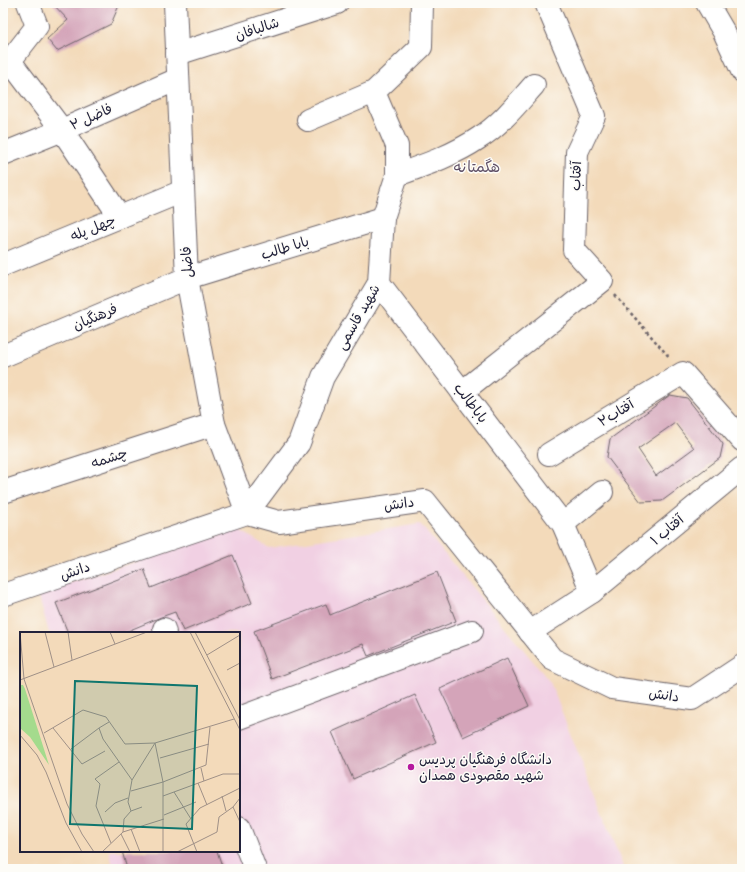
<svg xmlns="http://www.w3.org/2000/svg" width="745" height="872" font-family="Sriracha,'Playpen Sans Arabic',sans-serif">
<style>
.built{fill:#f1d0e3}
.building{fill:#d4a4b9;fill-rule:evenodd}
.lines{fill:none;stroke-linecap:round;stroke-linejoin:round}
.minor-casing{stroke:#6b6267;stroke-width:24}
.major-casing{stroke:#6b6267;stroke-width:24}
.path{stroke:#6b6267;stroke-width:2.5;stroke-dasharray:3 3;stroke-linecap:butt}
.minor{stroke:#fff;stroke-width:22}
.major{stroke:#fff;stroke-width:22}
.poi-dot{fill:#b5179e;stroke:#fdfcf7;stroke-width:1.5}
.labels{text-anchor:middle;dominant-baseline:central;stroke-width:3;stroke-linejoin:round;paint-order:stroke}
.street-label{font-size:14px;fill:#22223b;stroke:#fdfcf7}
.poi-label{font-size:14px;fill:#22223b;stroke:#fdfcf7;text-anchor:start}
.neighbourhood-label{font-size:15px;fill:#605067;stroke:#fdfcf7}
.inset-road{fill:none;stroke:#9f9087;stroke-width:1}
.view{fill:#0f766e;fill-opacity:0.15;stroke:#0f766e;stroke-width:2}
.inset-edge{fill:none;stroke:#22223b;stroke-width:2}
</style>
<rect width="100%" height="100%" fill="#fdfcf7"/>
<filter id="ink" filterUnits="userSpaceOnUse"><feTurbulence type="fractalNoise" baseFrequency=".025" numOctaves="2"/><feDisplacementMap in="SourceGraphic" scale="8" xChannelSelector="R" yChannelSelector="G"/><feConvolveMatrix kernelMatrix="1 2 1 2 8 2 1 2 1" color-interpolation-filters="sRGB"/></filter>
<filter id="wash" filterUnits="userSpaceOnUse"><feTurbulence type="fractalNoise" baseFrequency=".012" numOctaves="4" result="noise"/><feDisplacementMap in="SourceGraphic" scale="16" xChannelSelector="R" yChannelSelector="G"/><feGaussianBlur stdDeviation="0.9" result="paint"/><feColorMatrix in="noise" values="0 0 0 0 0 0 0 0 0 0 0 0 0 0 0 0 0 1.4 0 .05"/><feComposite in="paint" operator="in"/></filter>
<g filter="url(#wash)">
<rect width="100%" height="100%" fill="#f3daba"/>
<path class="built" d="M 420,524 L 550,682 L 624,869 L 114,869 L 109,851 L 239,851 L 239,633 L 49,633 L 38,593 L 238,529 L 269,548 Z"/>
<g id="blocks">
<g class="building">
<path d="M 52,3 L 120,3 L 111,24 L 57,51 L 47,39 L 68,20 Z"/>
<path d="M 670,395 L 687,398 L 723,444 L 720,458 L 662,501 L 641,502 L 607,457 L 610,439 ZM 675,423 L 694,448 L 656,476 L 638,449 Z"/>
<path d="M 233,555 L 252,603 L 183,631 L 175,612 L 161,617 L 123,633 L 68,633 L 56,603 L 144,569 L 151,588 Z"/>
<path d="M 437,572 L 456,621 L 368,656 L 363,644 L 272,679 L 254,631 L 326,604 L 330,615 Z"/>
<path d="M 507,658 L 529,706 L 463,737 L 440,689 Z"/>
<path d="M 415,695 L 436,742 L 353,779 L 332,732 Z"/>
<path d="M 122,851 L 217,851 L 223,869 L 127,869 Z"/>
</g>
</g>
</g>
<g filter="url(#ink)">
<use href="#blocks" fill-opacity="0" stroke="#6b6267" stroke-width="1"/>
<g class="lines">
<g class="minor-casing">
<g id="minor">
<path d="M 175,3 L 187,278 L 214,424 L 247,513"/>
<path d="M 177,54 L 337,3"/>
<path d="M 10,61 L 62,130 L 120,217"/>
<path d="M 3,70 L 37,26 L 28,3"/>
<path d="M 308,120 L 374,92 L 421,47 L 422,3"/>
<path d="M 3,154 L 55,133 L 178,79"/>
<path d="M 397,175 C 425,165 454,155 479,138 C 500,125 517,104 534,85"/>
<path d="M 3,265 L 183,191"/>
<path d="M 379,283 L 563,524 L 592,592 L 530,632"/>
<path d="M 3,356 L 187,278 L 383,218"/>
<path d="M 462,392 L 602,281 L 574,250 L 577,152 L 594,116 L 546,3"/>
<path d="M 549,454 L 683,373 L 742,440"/>
<path d="M 3,492 L 214,424"/>
<path d="M 247,513 L 299,443 L 323,377 L 379,283 L 383,218 L 397,175 L 397,146 L 374,92"/>
<path d="M 563,524 L 602,492"/>
<path d="M 592,592 L 742,468"/>
<path d="M 3,595 L 247,513 L 279,522 L 425,501 L 552,659 L 612,688 L 692,699 L 742,666"/>
<path d="M 164,629 L 165,633"/>
<path d="M 239,718 L 472,631"/>
<path d="M 239,828 L 255,869"/>
</g>
</g>
<g class="major-casing">
<path id="major" d="M 707,3 L 724,32 L 742,71"/>
</g>
<path class="path" d="M 615,295 L 670,358"/>
<use href="#minor" class="minor"/>
<use href="#major" class="major"/>
</g>
</g>
<circle class="poi-dot" cx="411" cy="767" r="4"/>
<g class="labels">
<g class="street-label">
<text transform="translate(257 29) rotate(-18)">شالبافان</text>
<text transform="translate(91 117) rotate(-24)">فاضل ۲</text>
<text transform="translate(576 176) rotate(-88)">آفتاب</text>
<text transform="translate(93 228) rotate(-22)">چهل پله</text>
<text transform="translate(285 248) rotate(-17)">بابا طالب</text>
<text transform="translate(187 262) rotate(-94)">فاضل</text>
<text transform="translate(95 317) rotate(-23)">فرهنگیان</text>
<text transform="translate(358 317) rotate(-60)">شهید قاسمی</text>
<text transform="translate(471 403) rotate(53)">باباطالب</text>
<text transform="translate(616 413) rotate(-31)">آفتاب۲</text>
<text transform="translate(109 458) rotate(-18)">چشمه</text>
<text transform="translate(399 504) rotate(-8)">دانش</text>
<text transform="translate(667 530) rotate(-40)">آفتاب ۱</text>
<text transform="translate(75 571) rotate(-19)">دانش</text>
<text transform="translate(664 695) rotate(8)">دانش</text>
</g>
<g class="poi-label">
<text x="419" y="759">دانشگاه فرهنگیان پردیس<tspan x="419" dy="16">شهید مقصودی همدان</tspan></text>
</g>
<g class="neighbourhood-label">
<text x="477" y="167">هگمتانه</text>
</g>
</g>
<g transform="translate(20 632)">
<rect width="220" height="220" fill="#f3daba"/>
<path d="M 0,53 L 3,53 L 5,57 L 29,133 L 10,105 L 0,96 Z" fill="#a4db8d"/>
<path class="inset-road" d="M 0,0 L 4,47M 25,0 L 34,35M 48,0 L 52,28M 90,0 L 95,12M 170,0 L 220,98M 175,0 L 220,88M 187,23 L 220,3M 207,38 L 220,31M 4,47 L 47,172 L 62,202 L 74,220M 0,48 L 127,0M 89,90 L 79,96 L 83,107 L 112,148M 33,96 L 62,132 L 85,119M 24,101 L 63,78 L 86,85 L 105,112 L 135,111 L 214,87M 0,103 L 17,123 L 26,140 L 46,191 L 62,220M 135,111 L 143,150 L 143,220M 51,117 L 79,96M 140,126 L 189,112M 181,136 L 184,149M 178,151 L 187,173M 111,159 L 143,150 L 186,133 L 190,95M 154,160 L 171,187M 143,164 L 203,142 L 220,142M 202,164 L 206,179M 213,175 L 220,190M 111,179 L 108,170 L 112,148 L 135,111M 85,180 L 95,171 L 108,166M 144,183 L 176,170M 111,197 L 120,220M 103,200 L 104,187 L 111,179 L 122,175M 101,202 L 110,220M 91,211 L 76,174 L 80,152 L 75,147 L 99,130M 82,220 L 103,200 L 144,187M 157,220 L 197,200 L 199,185 L 213,175 L 220,166M 177,220 L 166,192 L 180,176 L 220,156"/>
<path class="view" d="M 55,49 L 177,54 L 172,197 L 50,192 Z"/>
<rect width="220" height="220" class="inset-edge"/>
</g>
<rect width="745" height="872" fill="none" stroke="#fdfcf7" stroke-width="16"/>
</svg>
